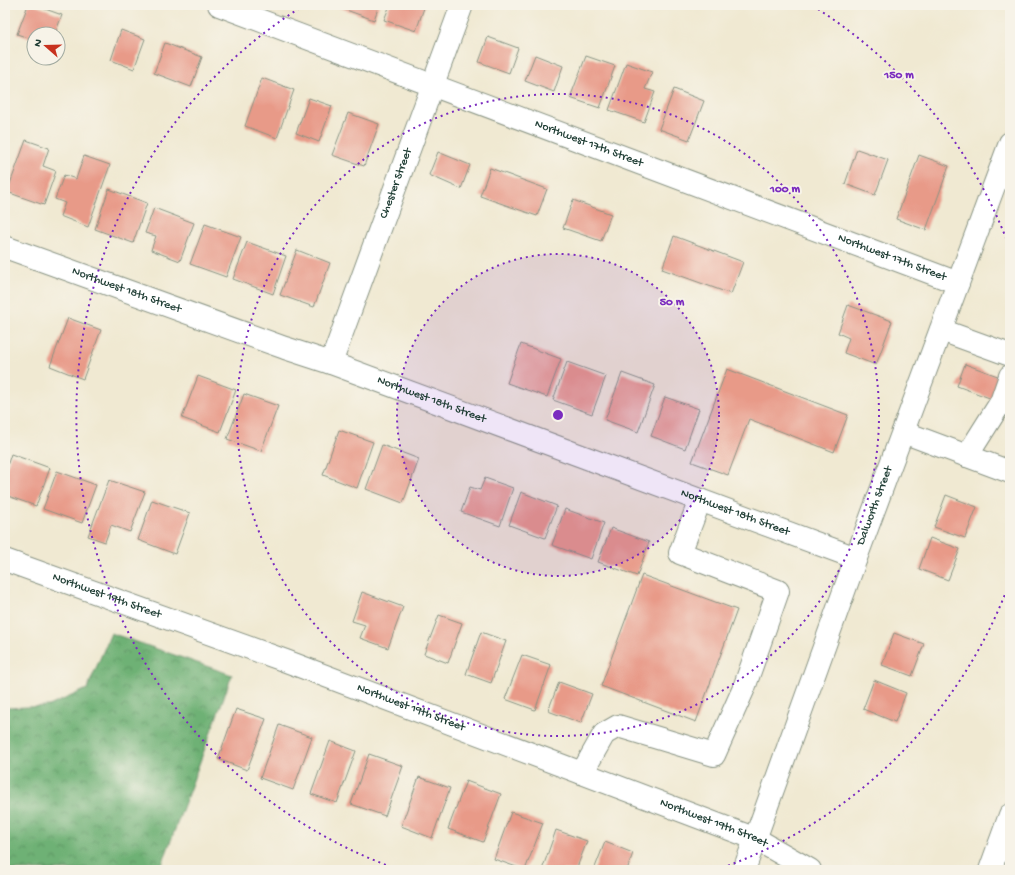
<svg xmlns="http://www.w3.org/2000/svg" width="1015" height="875" font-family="'Gochi Hand',sans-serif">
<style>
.forest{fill:url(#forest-crowns);stroke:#467754}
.building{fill:#e89a88}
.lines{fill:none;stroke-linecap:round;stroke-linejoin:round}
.minor-casing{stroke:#889383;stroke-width:24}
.minor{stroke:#fff;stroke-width:22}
.ring{fill:none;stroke:#7b2cbf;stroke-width:2;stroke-dasharray:2 4}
.labels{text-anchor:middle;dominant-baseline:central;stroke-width:4;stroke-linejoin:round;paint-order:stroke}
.street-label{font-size:12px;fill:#1f3d34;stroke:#f7f3e8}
.centre{fill:#7b2cbf;stroke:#f7f3e8;stroke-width:2}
.ring-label{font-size:12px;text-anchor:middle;font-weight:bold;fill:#7b2cbf;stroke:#f7f3e8;stroke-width:4;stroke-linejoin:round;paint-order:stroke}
</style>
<defs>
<pattern id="forest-crowns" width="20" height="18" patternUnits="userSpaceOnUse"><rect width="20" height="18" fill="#6eb175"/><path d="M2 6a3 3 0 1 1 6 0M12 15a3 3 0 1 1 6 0" fill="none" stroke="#5a9161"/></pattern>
</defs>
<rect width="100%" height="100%" fill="#f7f3e8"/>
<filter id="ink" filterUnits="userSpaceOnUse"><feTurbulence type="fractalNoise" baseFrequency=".025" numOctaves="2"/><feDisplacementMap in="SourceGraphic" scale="8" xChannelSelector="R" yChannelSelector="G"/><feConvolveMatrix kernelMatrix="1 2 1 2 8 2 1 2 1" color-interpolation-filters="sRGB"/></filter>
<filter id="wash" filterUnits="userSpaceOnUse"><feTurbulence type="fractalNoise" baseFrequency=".012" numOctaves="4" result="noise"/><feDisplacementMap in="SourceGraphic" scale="16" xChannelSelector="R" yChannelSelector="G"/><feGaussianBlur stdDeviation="0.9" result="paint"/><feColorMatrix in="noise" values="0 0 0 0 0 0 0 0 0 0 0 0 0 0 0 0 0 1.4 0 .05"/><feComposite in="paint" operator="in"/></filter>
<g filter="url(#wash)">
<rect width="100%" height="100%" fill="#f0e9d2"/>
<path class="forest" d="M 111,633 L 232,675 L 160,870 L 5,870 L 5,708 L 49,706 L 87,689 Z"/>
<g id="blocks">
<g class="building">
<path d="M 28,5 L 34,5 L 62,15 L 55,34 L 34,34 L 34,40 L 17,34 Z"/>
<path d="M 336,5 L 379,5 L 374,20 L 335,6 Z"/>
<path d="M 390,5 L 425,5 L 416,31 L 384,20 Z"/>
<path d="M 121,30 L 145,39 L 134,69 L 111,60 Z"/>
<path d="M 488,37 L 518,48 L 509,73 L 479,62 Z"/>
<path d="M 165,43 L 202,57 L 191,87 L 154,73 Z"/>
<path d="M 535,55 L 563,66 L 554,92 L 525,81 Z"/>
<path d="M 586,56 L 615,66 L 600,108 L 570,98 Z"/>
<path d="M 626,63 L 652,72 L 645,89 L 655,92 L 644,122 L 609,110 Z"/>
<path d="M 262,78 L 294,90 L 277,138 L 245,126 Z"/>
<path d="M 674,89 L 704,101 L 689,140 L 659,129 Z"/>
<path d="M 309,98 L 332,106 L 319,142 L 296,133 Z"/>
<path d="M 348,113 L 379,124 L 364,166 L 332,155 Z"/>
<path d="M 26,140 L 49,148 L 43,166 L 56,171 L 44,205 L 7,192 Z"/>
<path d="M 857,149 L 888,160 L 875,195 L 845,184 Z"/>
<path d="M 438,152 L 470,165 L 461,189 L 429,175 Z"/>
<path d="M 919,155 L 949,166 L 926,230 L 896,219 Z"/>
<path d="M 84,156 L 110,165 L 88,227 L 60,216 L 65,203 L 55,199 L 64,175 L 76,179 Z"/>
<path d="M 490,168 L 547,189 L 537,216 L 480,196 Z"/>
<path d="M 109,189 L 147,203 L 133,243 L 95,229 Z"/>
<path d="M 573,200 L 611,214 L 601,241 L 563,228 Z"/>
<path d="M 154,208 L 194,223 L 180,261 L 151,250 L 156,236 L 145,233 Z"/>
<path d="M 205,224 L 241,237 L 226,277 L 190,264 Z"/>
<path d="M 674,236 L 743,262 L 731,294 L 662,269 Z"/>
<path d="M 247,242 L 286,256 L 273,294 L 233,279 Z"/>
<path d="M 297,250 L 330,263 L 314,307 L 280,295 Z"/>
<path d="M 848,305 L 892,321 L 876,365 L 844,353 L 849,338 L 838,333 Z"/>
<path d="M 68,318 L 101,330 L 83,379 L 50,366 Z"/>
<path d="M 521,344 L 561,359 L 547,397 L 507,383 Z"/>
<path d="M 567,362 L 606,376 L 592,414 L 553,400 Z"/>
<path d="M 965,364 L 1003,378 L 995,400 L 957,386 Z"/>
<path d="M 727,369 L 848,415 L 834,452 L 749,419 L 728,475 L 692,462 Z"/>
<path d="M 622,373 L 655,385 L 638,432 L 605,420 Z"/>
<path d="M 198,376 L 236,390 L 220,432 L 182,418 Z"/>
<path d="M 244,394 L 278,406 L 261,451 L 227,439 Z"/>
<path d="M 665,397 L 699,409 L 685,449 L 651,436 Z"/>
<path d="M 339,430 L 373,442 L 357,488 L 323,475 Z"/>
<path d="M 382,445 L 419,459 L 403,503 L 366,489 Z"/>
<path d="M 11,454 L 50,468 L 36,506 L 5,495 L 5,472 Z"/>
<path d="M 57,471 L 96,485 L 82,523 L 43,509 Z"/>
<path d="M 485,478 L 513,488 L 500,526 L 461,512 L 470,487 L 480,490 Z"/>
<path d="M 109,480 L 145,492 L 130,532 L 111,525 L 105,542 L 88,536 Z"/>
<path d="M 521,492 L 557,506 L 545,538 L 509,525 Z"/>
<path d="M 946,495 L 977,507 L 965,538 L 934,527 Z"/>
<path d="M 152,500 L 190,513 L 175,554 L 138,540 Z"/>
<path d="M 565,509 L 604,523 L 591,559 L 552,545 Z"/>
<path d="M 611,528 L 649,542 L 637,576 L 598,562 Z"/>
<path d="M 930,538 L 960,549 L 948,580 L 919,569 Z"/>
<path d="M 642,575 L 737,610 L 696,722 L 601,686 Z"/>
<path d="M 362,592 L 403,607 L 388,648 L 360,638 L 365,625 L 352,621 Z"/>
<path d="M 439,615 L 462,623 L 448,663 L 424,654 Z"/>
<path d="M 481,632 L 506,641 L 491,683 L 466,674 Z"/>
<path d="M 894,633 L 924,644 L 912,676 L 882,665 Z"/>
<path d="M 522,655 L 551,665 L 535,710 L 505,699 Z"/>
<path d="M 874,680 L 906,693 L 895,722 L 863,709 Z"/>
<path d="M 559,682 L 592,694 L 581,723 L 548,711 Z"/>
<path d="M 236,709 L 266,719 L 247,770 L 218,759 Z"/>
<path d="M 279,725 L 312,737 L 293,790 L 260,778 Z"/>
<path d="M 330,741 L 356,751 L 337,803 L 311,794 Z"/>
<path d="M 369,754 L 403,766 L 385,816 L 351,804 Z"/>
<path d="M 419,777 L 450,788 L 432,838 L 401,826 Z"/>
<path d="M 466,781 L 501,794 L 483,842 L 448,829 Z"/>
<path d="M 511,812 L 543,823 L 525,870 L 494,859 Z"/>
<path d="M 556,830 L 587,841 L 576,870 L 542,870 Z"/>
<path d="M 605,842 L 633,853 L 627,870 L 594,870 Z"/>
</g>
</g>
</g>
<g filter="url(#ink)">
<use href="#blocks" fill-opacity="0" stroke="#889383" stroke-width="1"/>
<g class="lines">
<g class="minor-casing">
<g id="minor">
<path id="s1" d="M 219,5 L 958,283"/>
<path id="s2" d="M 5,247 L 285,348 L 331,363 L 856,558"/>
<path d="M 941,330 L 1010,355"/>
<path id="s3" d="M 331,363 L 462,5"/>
<path d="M 903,432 L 1010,472"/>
<path d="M 967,456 L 1001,402 L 1010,376"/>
<path id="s4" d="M 5,560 L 286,661 L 756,839 L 810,870"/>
<path d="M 582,773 L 604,734 L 618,726 L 714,755 L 744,688 L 778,591 L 680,553 L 700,500"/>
<path id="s5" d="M 744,870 L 856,558 L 1010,143"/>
<path d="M 990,870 L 1010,815"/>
</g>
</g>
<use href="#minor" class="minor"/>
</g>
</g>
<circle cx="558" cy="415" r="161" fill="#7b2cbf" fill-opacity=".12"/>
<g class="ring">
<circle cx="558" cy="415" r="161"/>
<circle cx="558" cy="415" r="321"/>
<path d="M1009 584A482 482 0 0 1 719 869M397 869A482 482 0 0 1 303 6M813 6A482 482 0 0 1 1009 246"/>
</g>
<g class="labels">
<g class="street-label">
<text stroke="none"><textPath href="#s1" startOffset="395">Northwest 17th Street</textPath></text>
<text stroke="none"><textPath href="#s3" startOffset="191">Chester Street</textPath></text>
<text stroke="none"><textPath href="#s1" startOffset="719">Northwest 17th Street</textPath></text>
<text stroke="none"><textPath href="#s2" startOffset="129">Northwest 18th Street</textPath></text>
<text stroke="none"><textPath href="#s2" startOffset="453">Northwest 18th Street</textPath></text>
<text stroke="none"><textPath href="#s5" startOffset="387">Dalworth Street</textPath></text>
<text stroke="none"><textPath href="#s2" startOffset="777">Northwest 18th Street</textPath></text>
<text stroke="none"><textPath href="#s4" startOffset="108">Northwest 19th Street</textPath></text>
<text stroke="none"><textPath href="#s4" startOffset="432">Northwest 19th Street</textPath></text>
<text stroke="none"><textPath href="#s4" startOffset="756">Northwest 19th Street</textPath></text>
</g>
</g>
<circle cx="558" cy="415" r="6" class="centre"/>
<g class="ring-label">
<text x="899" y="78">150 m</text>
<text x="785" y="192">100 m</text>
<text x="672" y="305">50 m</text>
</g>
<rect width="1015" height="875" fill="none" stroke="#f7f3e8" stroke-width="20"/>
<g transform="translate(46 46) rotate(290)"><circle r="19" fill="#f7f3e8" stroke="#a1aaa0"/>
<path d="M0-3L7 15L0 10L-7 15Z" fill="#c8321e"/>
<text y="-6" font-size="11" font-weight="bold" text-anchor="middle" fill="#1f3d34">N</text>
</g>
</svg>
